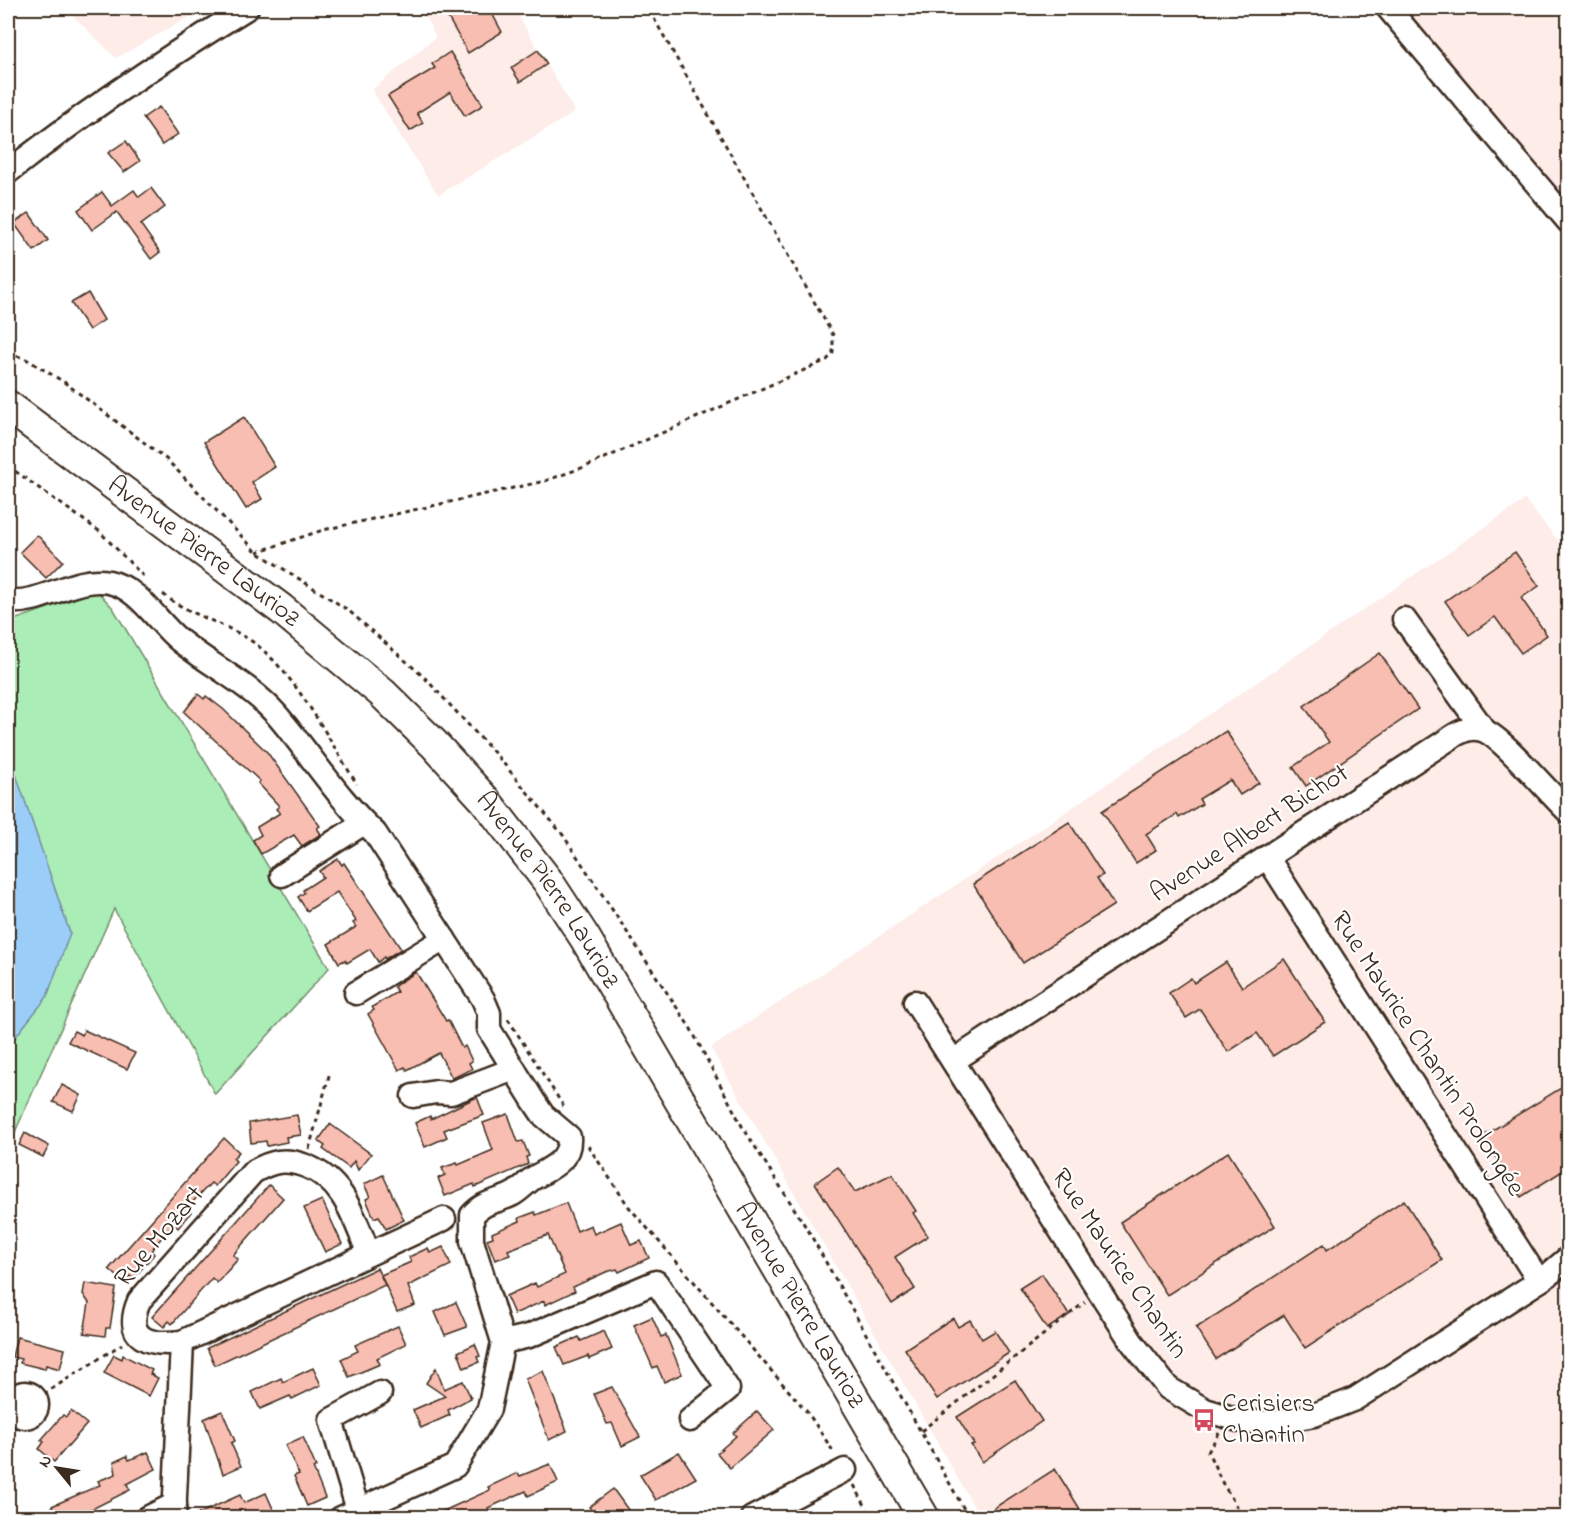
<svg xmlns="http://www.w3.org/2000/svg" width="1576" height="1525" font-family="'Indie Flower',sans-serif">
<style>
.built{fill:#fdece8}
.green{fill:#aaedb7;stroke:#728c6a;stroke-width:1.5}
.water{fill:#9acdf7;stroke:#748ca0;stroke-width:1.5}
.building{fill:#f8beb1;stroke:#3b2a1e;stroke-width:1.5}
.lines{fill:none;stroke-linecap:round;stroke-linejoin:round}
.minor-casing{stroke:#3b2a1e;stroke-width:27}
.major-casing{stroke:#3b2a1e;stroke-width:34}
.path{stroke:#3b2a1e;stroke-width:3;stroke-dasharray:4.5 4.5;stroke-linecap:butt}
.minor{stroke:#fff;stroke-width:22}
.major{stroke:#fff;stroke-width:30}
.labels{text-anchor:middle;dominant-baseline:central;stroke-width:4.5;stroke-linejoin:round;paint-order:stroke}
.street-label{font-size:27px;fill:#3b2a1e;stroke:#fff}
.poi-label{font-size:27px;fill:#3b2a1e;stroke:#fff;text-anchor:start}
</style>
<rect width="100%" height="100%" fill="#fff"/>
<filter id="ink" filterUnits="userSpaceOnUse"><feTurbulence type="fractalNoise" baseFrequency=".0167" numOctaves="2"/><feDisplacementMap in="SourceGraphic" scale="12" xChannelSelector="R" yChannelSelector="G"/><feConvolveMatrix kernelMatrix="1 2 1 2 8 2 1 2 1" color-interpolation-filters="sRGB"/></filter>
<g filter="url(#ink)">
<g class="built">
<path d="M 65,8 L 206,8 L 116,58 Z"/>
<path d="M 421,8 L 514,8 L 575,112 L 438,195 L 372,90 L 436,37 Z"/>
<path d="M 1406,8 L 1568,8 L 1568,205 Z"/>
<path d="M 1525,500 L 1568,553 L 1568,1517 L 980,1517 L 711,1048 L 1039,830 Z"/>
</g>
<path class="green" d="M 97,591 L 113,608 L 329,968 L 215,1094 L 114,909 L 8,1148 L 8,622 Z"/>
<path class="water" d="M 8,751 L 70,933 L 47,997 L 8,1046 Z"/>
<g class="building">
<path d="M 458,8 L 489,8 L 502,32 L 468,53 L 446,14 Z"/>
<path d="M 538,50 L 547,64 L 520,82 L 511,68 Z"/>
<path d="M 450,52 L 483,105 L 465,116 L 450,92 L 417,113 L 423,123 L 410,131 L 388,96 L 435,68 L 432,64 Z"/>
<path d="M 159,107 L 178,134 L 162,145 L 143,118 Z"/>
<path d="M 126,141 L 140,161 L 124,172 L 108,153 Z"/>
<path d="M 151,188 L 165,207 L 141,225 L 160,252 L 151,259 L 117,212 L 92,230 L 78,210 L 102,192 L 112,206 L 134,190 L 139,197 Z"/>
<path d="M 29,213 L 48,240 L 34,251 L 14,223 Z"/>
<path d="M 88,293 L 104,320 L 89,330 L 71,303 Z"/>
<path d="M 244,417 L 275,467 L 252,482 L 262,499 L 246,509 L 204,442 Z"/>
<path d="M 37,535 L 63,561 L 46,578 L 20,552 Z"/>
<path d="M 1515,552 L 1539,586 L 1521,598 L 1547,635 L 1521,653 L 1495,617 L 1469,635 L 1445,601 Z"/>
<path d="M 1380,653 L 1418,709 L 1306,786 L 1293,767 L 1329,742 L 1304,706 Z"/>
<path d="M 198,694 L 204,699 L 206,696 L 223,709 L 267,752 L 320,826 L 317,828 L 321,834 L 302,846 L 294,835 L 261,854 L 253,840 L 261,835 L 257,827 L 280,813 L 276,809 L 279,806 L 258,783 L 260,781 L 184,712 Z"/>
<path d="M 1226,731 L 1259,783 L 1240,795 L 1230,780 L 1199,799 L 1202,804 L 1179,818 L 1177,814 L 1146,834 L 1156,850 L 1136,863 L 1102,811 Z"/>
<path d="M 1069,822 L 1103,875 L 1097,878 L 1114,905 L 1023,963 L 973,884 Z"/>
<path d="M 338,859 L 342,865 L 344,863 L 401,949 L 385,959 L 384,957 L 378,962 L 370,949 L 347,963 L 345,960 L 339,963 L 328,944 L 356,927 L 353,923 L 356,921 L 337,892 L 307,911 L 298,897 L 304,893 L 303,890 L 323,877 L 319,871 Z"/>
<path d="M 1284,959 L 1325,1022 L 1273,1056 L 1257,1033 L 1228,1052 L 1200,1009 L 1186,1018 L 1169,993 L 1191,978 L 1194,983 L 1226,962 L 1242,987 Z"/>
<path d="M 416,972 L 446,1021 L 448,1020 L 462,1048 L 465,1046 L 472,1061 L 469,1063 L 472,1069 L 452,1078 L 439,1053 L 407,1070 L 405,1067 L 399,1070 L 368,1014 L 374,1010 L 372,1007 L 397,992 L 394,987 L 400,982 Z"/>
<path d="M 84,1030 L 135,1053 L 127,1069 L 68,1042 L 74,1031 L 82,1035 Z"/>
<path d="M 1569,1083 L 1569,1167 L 1521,1197 L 1483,1136 Z"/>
<path d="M 62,1085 L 81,1095 L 73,1111 L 53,1102 Z"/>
<path d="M 477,1097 L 484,1115 L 444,1130 L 447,1137 L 425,1147 L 415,1123 L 430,1116 L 431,1119 Z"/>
<path d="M 508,1114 L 518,1142 L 523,1141 L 529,1156 L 526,1157 L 528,1164 L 475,1187 L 474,1184 L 445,1196 L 438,1178 L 445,1175 L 442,1168 L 457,1163 L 458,1165 L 493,1150 L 483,1123 Z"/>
<path d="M 297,1115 L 301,1135 L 286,1137 L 287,1142 L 267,1146 L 266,1141 L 251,1143 L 249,1123 Z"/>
<path d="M 330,1124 L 371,1154 L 358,1170 L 354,1161 L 349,1168 L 323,1149 L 325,1146 L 318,1141 Z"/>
<path d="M 25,1133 L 49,1146 L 43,1157 L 19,1145 Z"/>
<path d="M 224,1138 L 239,1152 L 233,1158 L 236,1161 L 215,1186 L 211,1183 L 205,1189 L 187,1208 L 191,1212 L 178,1228 L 174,1224 L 156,1244 L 151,1251 L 154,1254 L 144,1266 L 133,1279 L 130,1276 L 124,1282 L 109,1269 Z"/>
<path d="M 1228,1152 L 1275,1226 L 1167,1295 L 1120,1222 Z"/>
<path d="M 838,1167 L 855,1192 L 892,1174 L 916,1211 L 913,1213 L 928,1236 L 895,1257 L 915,1289 L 892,1304 L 815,1183 Z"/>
<path d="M 383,1175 L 404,1220 L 386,1229 L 379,1216 L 374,1218 L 366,1199 L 370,1197 L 364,1184 Z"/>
<path d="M 269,1185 L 283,1198 L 233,1255 L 238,1259 L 217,1283 L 212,1278 L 172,1324 L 169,1321 L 164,1327 L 152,1317 Z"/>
<path d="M 322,1200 L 342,1244 L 325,1252 L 304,1208 Z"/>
<path d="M 1404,1200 L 1442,1260 L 1305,1348 L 1284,1315 L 1216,1359 L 1196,1328 L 1324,1244 L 1327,1250 Z"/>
<path d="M 566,1203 L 577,1231 L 591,1225 L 594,1234 L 621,1222 L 631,1245 L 641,1241 L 649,1258 L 619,1272 L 617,1269 L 606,1272 L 573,1287 L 575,1291 L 545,1305 L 544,1301 L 514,1314 L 506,1296 L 535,1283 L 537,1287 L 565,1274 L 548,1235 L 508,1250 L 510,1255 L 495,1260 L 487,1239 L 493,1237 L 492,1233 L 520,1221 L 519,1218 L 535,1212 L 536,1215 Z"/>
<path d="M 443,1247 L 451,1265 L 408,1286 L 415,1305 L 397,1312 L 381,1275 L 411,1262 L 409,1257 L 428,1248 L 430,1253 Z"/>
<path d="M 377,1268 L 385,1285 L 215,1365 L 207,1348 Z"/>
<path d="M 1042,1274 L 1069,1315 L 1047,1329 L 1020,1288 Z"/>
<path d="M 85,1283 L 116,1288 L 110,1328 L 106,1328 L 105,1336 L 84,1333 L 89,1303 L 83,1294 Z"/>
<path d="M 456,1302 L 467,1327 L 445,1335 L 435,1312 Z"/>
<path d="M 652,1317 L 661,1337 L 666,1335 L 682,1374 L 664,1382 L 657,1366 L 653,1368 L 634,1325 Z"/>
<path d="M 953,1318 L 958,1327 L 970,1320 L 982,1339 L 995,1331 L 1009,1353 L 937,1399 L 905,1349 Z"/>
<path d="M 398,1326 L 406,1344 L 377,1358 L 380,1364 L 349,1377 L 341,1359 L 358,1351 L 355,1345 Z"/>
<path d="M 604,1331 L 612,1349 L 589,1359 L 588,1356 L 564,1365 L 556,1347 L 579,1337 L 581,1341 Z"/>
<path d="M 17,1337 L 65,1349 L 60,1369 L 46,1365 L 45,1369 L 20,1363 L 21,1359 L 12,1357 Z"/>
<path d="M 475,1344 L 480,1356 L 477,1357 L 479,1362 L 464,1368 L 458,1352 Z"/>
<path d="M 114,1355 L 122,1359 L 123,1355 L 152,1370 L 150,1374 L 158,1378 L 149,1396 L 104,1373 Z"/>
<path d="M 313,1368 L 321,1385 L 292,1399 L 290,1396 L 260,1409 L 252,1392 L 281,1378 L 283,1382 Z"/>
<path d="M 436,1368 L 444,1389 L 463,1381 L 471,1398 L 448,1410 L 450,1415 L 421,1428 L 413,1410 L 445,1396 L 426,1383 Z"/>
<path d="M 543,1371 L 567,1431 L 549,1440 L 525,1379 Z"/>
<path d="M 1015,1380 L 1042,1421 L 982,1462 L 971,1445 L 974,1444 L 957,1417 Z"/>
<path d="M 612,1387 L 640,1437 L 622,1446 L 612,1423 L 607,1424 L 594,1394 Z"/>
<path d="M 71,1411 L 87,1424 L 54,1462 L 39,1449 L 44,1442 L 41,1440 L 63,1415 L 66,1417 Z"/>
<path d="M 222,1411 L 235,1441 L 231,1443 L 241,1466 L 223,1474 L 204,1419 Z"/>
<path d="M 757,1411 L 774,1430 L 730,1468 L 717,1453 L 736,1436 L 733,1433 Z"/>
<path d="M 303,1437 L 316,1467 L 313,1468 L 325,1498 L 307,1506 L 294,1476 L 299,1474 L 285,1445 Z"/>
<path d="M 148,1452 L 156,1469 L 127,1484 L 130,1490 L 74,1518 L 57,1518 L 52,1506 L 100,1485 L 98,1481 L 116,1474 L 114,1462 L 127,1456 L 129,1460 Z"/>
<path d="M 679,1452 L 696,1478 L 656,1500 L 640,1475 Z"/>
<path d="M 550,1464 L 558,1482 L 528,1496 L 526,1491 L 488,1508 L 492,1518 L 428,1518 L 490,1490 L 488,1487 L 518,1473 L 520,1476 Z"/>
<path d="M 1055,1469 L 1080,1509 L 1066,1518 L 1000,1518 L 994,1508 Z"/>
<path d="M 613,1489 L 634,1518 L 597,1518 L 589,1507 Z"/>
<path d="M 266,1493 L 274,1511 L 260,1518 L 189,1518 L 240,1495 L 244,1503 Z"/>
</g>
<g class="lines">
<g class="minor-casing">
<g id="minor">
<path d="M 1388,8 L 1568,221"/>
<path d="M 8,172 C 84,112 164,59 247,8"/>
<path d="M 8,601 C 42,605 75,575 109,582 C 139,588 157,622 179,640 C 210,665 249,684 276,714 C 310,753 337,798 375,833 L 483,999 L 489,1013 L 489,1029 L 533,1100 L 543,1115 L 569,1137 C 571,1161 550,1168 532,1179 C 525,1184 520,1190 513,1194 C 496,1203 486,1200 472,1215 L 472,1241 L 503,1342 L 489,1409 L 455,1466 L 341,1518"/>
<path d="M 1404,619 L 1484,730"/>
<path d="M 1267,857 L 1539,1281"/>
<path d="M 282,875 L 364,823"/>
<path d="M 356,993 L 444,939"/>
<path d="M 915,1002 L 1131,1341 L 1168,1388 L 1205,1410 L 1242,1421 L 1271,1423 L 1314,1415 L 1355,1399 L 1547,1276 L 1568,1258"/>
<path d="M 953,1061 L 1455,735 C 1464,730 1471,727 1482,730 C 1501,735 1550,795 1568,811"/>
<path d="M 413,1096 L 436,1092 L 451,1093 L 514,1069"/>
<path d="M 369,1254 L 182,1342 C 149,1346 123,1339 139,1301 L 253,1172 C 272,1161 285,1158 306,1166 C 345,1181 354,1219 369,1254 L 444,1219"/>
<path d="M 503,1342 L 529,1336 L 656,1282 L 728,1389 L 690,1420"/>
<circle cx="25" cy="1405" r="12"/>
<path d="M 358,1510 L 331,1420 L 380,1393"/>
<path d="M 147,1518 L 175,1504"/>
<path d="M 174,1518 L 182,1342"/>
<path d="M 752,1518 L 845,1470"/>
</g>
</g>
<g class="major-casing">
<g id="major">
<path id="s1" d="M 8,406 L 281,609 L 382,693 L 434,744 L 485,800 L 547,880 L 585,938 L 924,1518"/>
</g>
</g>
<g class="path">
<path d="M 8,353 L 26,359 L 64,382 L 166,459 L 257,552 L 348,610 L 425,678 L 499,758 L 563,835 L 691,1029 L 742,1126 L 809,1232 L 969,1518"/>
<path d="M 8,466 L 99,531 L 143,576"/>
<path d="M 257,552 L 323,530 L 545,481 L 587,466 L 827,360 L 833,353 L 833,335 L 648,8"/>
<path d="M 163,594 C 191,617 228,623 257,645 C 298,678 328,739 357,784"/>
<path d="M 508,1019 L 564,1107"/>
<path d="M 588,1146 L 629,1207 L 808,1413 L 835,1454"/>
<path d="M 309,1149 L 330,1072"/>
<path d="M 36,1399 L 122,1344"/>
<path d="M 921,1431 L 1085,1302"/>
<path d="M 1219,1433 L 1208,1452 L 1223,1484 L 1244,1518"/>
<path d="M 854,1485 L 872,1518"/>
</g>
<use href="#minor" class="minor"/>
<use href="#major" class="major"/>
</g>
</g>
<defs>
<g id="bus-bare" transform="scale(1.8)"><path d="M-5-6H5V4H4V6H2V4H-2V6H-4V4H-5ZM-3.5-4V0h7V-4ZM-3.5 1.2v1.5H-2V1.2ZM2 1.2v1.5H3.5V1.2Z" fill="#d1495b" stroke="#fff" stroke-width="2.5" paint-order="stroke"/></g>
</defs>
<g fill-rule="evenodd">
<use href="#bus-bare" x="1204" y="1420"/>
</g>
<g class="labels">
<g class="street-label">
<text stroke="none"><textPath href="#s1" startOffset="244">Avenue Pierre Laurioz</textPath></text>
<text transform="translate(1250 834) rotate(-33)">Avenue Albert Bichot</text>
<text stroke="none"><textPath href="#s1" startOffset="730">Avenue Pierre Laurioz</textPath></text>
<text transform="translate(1427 1054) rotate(57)">Rue Maurice Chantin Prolongée</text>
<text transform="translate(160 1237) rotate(-50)">Rue Mozart</text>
<text transform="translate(1119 1264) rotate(56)">Rue Maurice Chantin</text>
<text stroke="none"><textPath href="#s1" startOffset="1216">Avenue Pierre Laurioz</textPath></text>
</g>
<g class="poi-label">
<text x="1222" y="1404">Cerisiers<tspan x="1222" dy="31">Chantin</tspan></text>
</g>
</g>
<rect width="1576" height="1525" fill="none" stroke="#fff" stroke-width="30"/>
<rect x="15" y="15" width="1546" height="1495" fill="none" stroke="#3b2a1e" stroke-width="2" filter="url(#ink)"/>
<g transform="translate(57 1468) rotate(300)" stroke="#ffffff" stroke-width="4.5" paint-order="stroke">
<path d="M0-4.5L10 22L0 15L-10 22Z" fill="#3b2a1e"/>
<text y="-9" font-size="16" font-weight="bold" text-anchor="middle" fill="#3b2a1e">N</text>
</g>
</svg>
